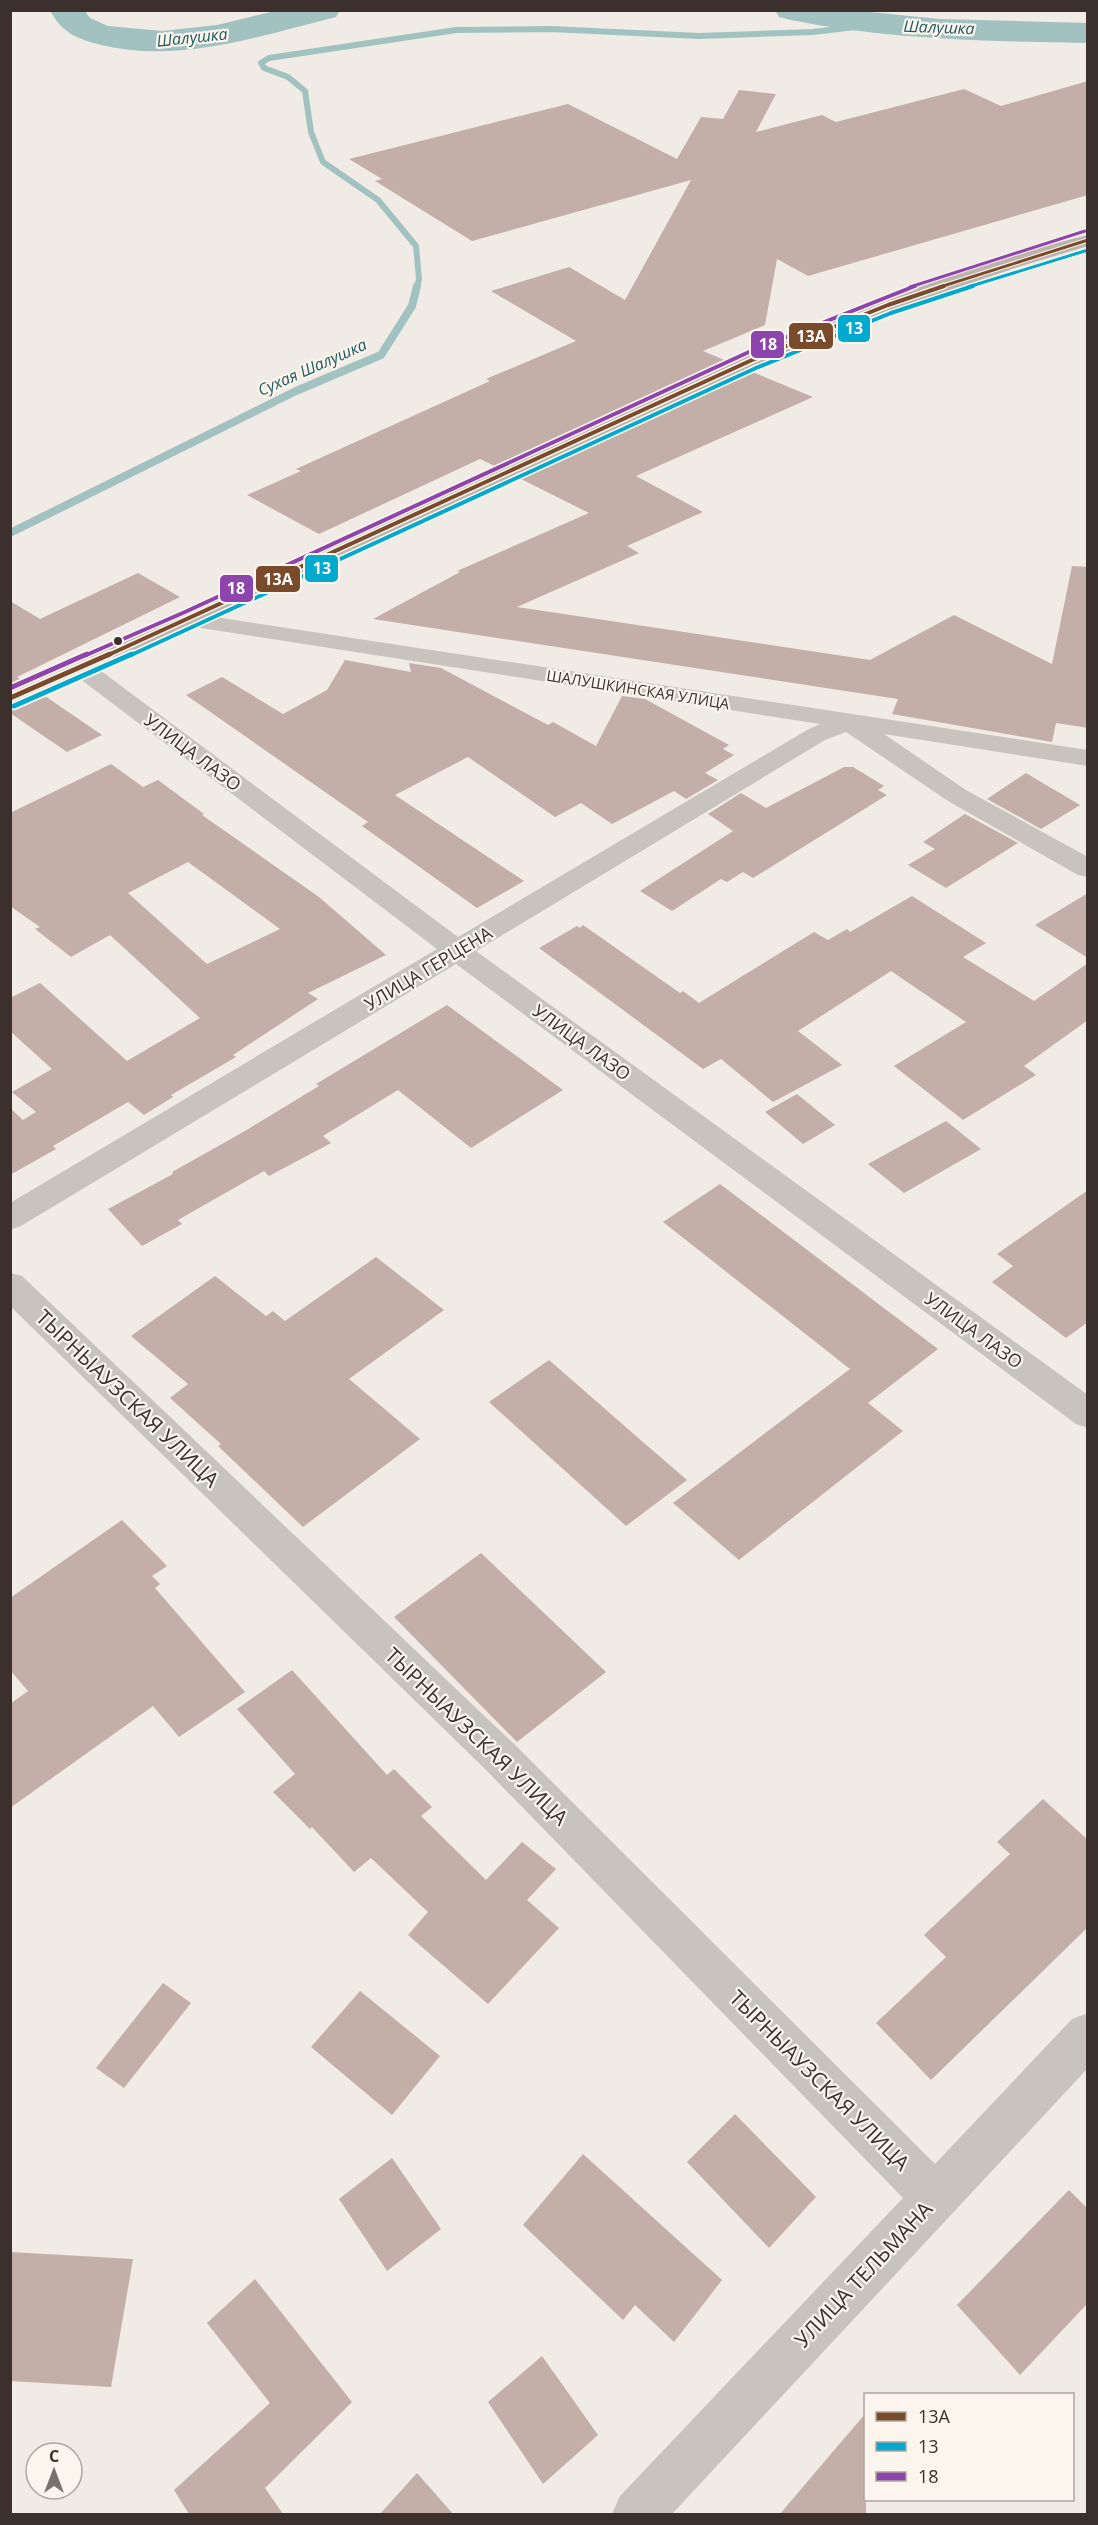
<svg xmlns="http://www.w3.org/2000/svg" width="1098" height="2525" font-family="'Open Sans',sans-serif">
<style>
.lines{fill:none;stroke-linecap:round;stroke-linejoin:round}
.stream-far1{stroke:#a1c2c1;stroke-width:6}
.stream{stroke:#a1c2c1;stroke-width:8}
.river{fill:#a1c2c1;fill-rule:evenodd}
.building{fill:#c3afa7;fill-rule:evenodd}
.street{fill:#c9c3be;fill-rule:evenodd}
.secondary{fill:#bab3ae;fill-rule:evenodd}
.bus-1-far2-casing{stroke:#fbf5ee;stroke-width:5}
.bus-1-far1-casing{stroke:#fbf5ee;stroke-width:7}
.bus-1-casing{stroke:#fbf5ee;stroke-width:9}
.bus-2-far2-casing{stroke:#fbf5ee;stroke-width:5}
.bus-2-far1-casing{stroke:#fbf5ee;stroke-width:7}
.bus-2-casing{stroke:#fbf5ee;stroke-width:9}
.bus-3-far2-casing{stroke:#fbf5ee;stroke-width:5}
.bus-3-far1-casing{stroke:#fbf5ee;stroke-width:7}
.bus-3-casing{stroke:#fbf5ee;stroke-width:9}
.bus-1-far2{stroke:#7a4b2a;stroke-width:3}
.bus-1-far1{stroke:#7a4b2a;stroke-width:4}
.bus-1{stroke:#7a4b2a;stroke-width:5}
.bus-2-far2{stroke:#00a9ce;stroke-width:3}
.bus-2-far1{stroke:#00a9ce;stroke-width:4}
.bus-2{stroke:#00a9ce;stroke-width:5}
.bus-3-far2{stroke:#8e44ad;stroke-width:3}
.bus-3-far1{stroke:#8e44ad;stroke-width:4}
.bus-3{stroke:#8e44ad;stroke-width:5}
.bus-dot{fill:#3b302b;stroke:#fbf5ee;stroke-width:2}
.labels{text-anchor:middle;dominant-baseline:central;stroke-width:4.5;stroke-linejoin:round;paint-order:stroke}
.far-street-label{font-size:15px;fill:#3b302b;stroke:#fbf5ee}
.far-water-label{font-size:16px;font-style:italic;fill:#1f5a5e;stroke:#fbf5ee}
.street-label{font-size:18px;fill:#3b302b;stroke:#fbf5ee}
.near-street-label{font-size:21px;fill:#3b302b;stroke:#fbf5ee}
.line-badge{stroke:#fbf5ee;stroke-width:2}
.badge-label{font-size:16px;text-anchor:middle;font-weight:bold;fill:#fff}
</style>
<rect width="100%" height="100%" fill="#f0ebe5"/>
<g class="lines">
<path class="stream-far1" d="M 417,287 L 419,279 L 416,246 L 378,200 L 323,162 L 311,132 L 305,91 L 288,77 L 264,68 L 261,63 L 269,58 L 456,30 L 551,29 L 699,36 L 813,32 L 880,24"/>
<path class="stream" d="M 10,533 L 296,391 L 381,355 L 412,306 L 417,286"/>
<g class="river">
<path d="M 50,10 L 84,10 L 90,18 L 108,26 L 162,31 L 217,25 L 279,10 L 340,10 L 336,17 C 260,36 180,64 101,45 C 78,39 61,33 50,10 Z"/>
<path d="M 775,10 L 851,10 L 939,19 L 1088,23 L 1088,43 C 988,41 889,40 791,20 L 779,17 Z"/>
</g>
</g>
<g class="building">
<path d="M 1088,81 L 1088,195 L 808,276 L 777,259 L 765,325 L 703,351 L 729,362 L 497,467 L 480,459 L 319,534 L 247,495 L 301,471 L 296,469 L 490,381 L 486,379 L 576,341 L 491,291 L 569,267 L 625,300 L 691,180 L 472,241 L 375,181 L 382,179 L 349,159 L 568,104 L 677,159 L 701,117 L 723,119 L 739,90 L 776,94 L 756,132 L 822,115 L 836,122 L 964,89 L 1001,106 Z"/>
<path d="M 750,371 L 813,397 L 636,476 L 703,512 L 627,546 L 639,553 L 517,607 L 870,660 L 954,615 L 1052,664 L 1072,566 L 1088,567 L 1088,728 L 1056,723 L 1052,742 L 892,714 L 898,699 L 373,619 L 460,572 L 457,571 L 589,513 L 519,478 Z"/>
<path d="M 138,573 L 180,597 L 17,677 L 23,681 L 10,686 L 10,601 L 40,619 Z"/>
<path d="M 345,660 L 411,672 L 409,663 L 441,668 L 548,725 L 553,722 L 596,746 L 622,696 L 645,699 L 729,745 L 723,749 L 734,755 L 705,773 L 718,780 L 686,799 L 674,791 L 612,824 L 581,803 L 555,817 L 468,757 L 395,795 L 524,881 L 477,908 L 362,826 L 368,822 L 186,695 L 222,677 L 283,714 L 327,690 Z"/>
<path d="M 42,694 L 102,735 L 67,752 L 10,713 L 10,707 Z"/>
<path d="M 111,764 L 143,787 L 158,780 L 204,814 L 202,815 L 319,897 L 386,955 L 308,993 L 318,999 L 233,1055 L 236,1057 L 171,1095 L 173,1097 L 144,1115 L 128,1102 L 53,1146 L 56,1149 L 10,1175 L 10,1108 L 23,1120 L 36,1112 L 12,1092 L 52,1069 L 10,1031 L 10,998 L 40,983 L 127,1061 L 200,1018 L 110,935 L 71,957 L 35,929 L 40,927 L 10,906 L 10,813 ZM 188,862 L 280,929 L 207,964 L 128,893 Z"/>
<path d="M 844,767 L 853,767 L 884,786 L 878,790 L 887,795 L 753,878 L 743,872 L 727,882 L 721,879 L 672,911 L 640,891 L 733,831 L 708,814 L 741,793 L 766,808 Z"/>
<path d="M 1026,773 L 1080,805 L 1041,829 L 987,799 Z"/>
<path d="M 965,814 L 1018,843 L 946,888 L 908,865 L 935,849 L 923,842 Z"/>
<path d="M 1088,893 L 1088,958 L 1035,925 Z"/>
<path d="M 912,896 L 986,943 L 963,957 L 1034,1001 L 1088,963 L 1088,1020 L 1024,1066 L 1036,1075 L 963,1120 L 894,1066 L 966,1022 L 891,971 L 798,1031 L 842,1065 L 773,1102 L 721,1059 L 703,1069 L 539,948 L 577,926 L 580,928 L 583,925 L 680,993 L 683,991 L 699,1003 L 814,932 L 828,940 L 847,929 L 850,932 Z"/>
<path d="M 447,1005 L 563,1090 L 471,1148 L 398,1090 L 323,1136 L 331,1143 L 269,1176 L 264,1171 L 178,1220 L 182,1224 L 142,1246 L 108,1209 L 173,1174 L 172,1172 L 245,1131 L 319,1086 L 316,1084 Z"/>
<path d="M 797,1094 L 835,1125 L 803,1144 L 765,1112 Z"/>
<path d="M 946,1121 L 981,1149 L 904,1193 L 868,1164 Z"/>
<path d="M 720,1184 L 938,1349 L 868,1403 L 903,1431 L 739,1560 L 673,1503 L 850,1369 L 663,1222 Z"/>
<path d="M 1088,1190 L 1088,1322 L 1066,1338 L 992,1282 L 1013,1266 L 997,1254 Z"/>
<path d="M 376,1257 L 444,1310 L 349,1379 L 420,1439 L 303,1527 L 218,1446 L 221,1444 L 170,1398 L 188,1384 L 131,1336 L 215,1276 L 266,1316 L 273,1311 L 285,1321 Z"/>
<path d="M 549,1360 L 644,1443 L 687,1480 L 626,1526 L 489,1402 Z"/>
<path d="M 122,1520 L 167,1566 L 152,1576 L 160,1584 L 155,1588 L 245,1692 L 179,1737 L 153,1706 L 10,1808 L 10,1704 L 28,1691 L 10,1670 L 10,1598 Z"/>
<path d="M 481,1553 L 606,1672 L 517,1742 L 394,1617 Z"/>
<path d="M 292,1670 L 387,1775 L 394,1769 L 432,1807 L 421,1816 L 486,1880 L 522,1842 L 556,1869 L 527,1900 L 559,1928 L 488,2004 L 408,1935 L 428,1912 L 371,1858 L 354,1872 L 312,1827 L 310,1829 L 273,1792 L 295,1774 L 237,1709 Z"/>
<path d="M 1043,1799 L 1088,1840 L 1088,1927 L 931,2080 L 876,2023 L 946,1957 L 924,1935 L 1010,1854 L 997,1842 Z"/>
<path d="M 163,1983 L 191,2003 L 124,2088 L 96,2068 Z"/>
<path d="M 360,1991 L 440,2056 L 392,2115 L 311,2047 Z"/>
<path d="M 735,2114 L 816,2197 L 769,2248 L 687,2162 Z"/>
<path d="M 583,2154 L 722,2280 L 674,2342 L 635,2305 L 623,2320 L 523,2225 Z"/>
<path d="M 392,2158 L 441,2229 L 387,2271 L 339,2199 Z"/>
<path d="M 1069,2190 L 1088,2209 L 1088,2303 L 1020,2375 L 957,2305 Z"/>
<path d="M 10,2252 L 133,2259 L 111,2387 L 10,2381 Z"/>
<path d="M 255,2279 L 352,2402 L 265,2488 L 283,2514 L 189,2514 L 174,2490 L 270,2403 L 207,2323 Z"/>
<path d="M 542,2356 L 598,2435 L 543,2484 L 488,2402 Z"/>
<path d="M 866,2413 L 866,2514 L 780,2514 L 830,2455 Z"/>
<path d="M 417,2473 L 453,2514 L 380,2514 Z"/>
</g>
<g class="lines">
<g class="street">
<path d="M 189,613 L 1088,750 L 1088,766 L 884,734 L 966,790 L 1088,857 L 1088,877 L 1078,875 L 948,801 L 846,732 L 825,740 L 476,951 L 1088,1395 L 1088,1428 L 1076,1424 L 456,964 L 21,1226 L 10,1230 L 10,1203 L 437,949 L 71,672 L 68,667 L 71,662 L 80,660 L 89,662 L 458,937 L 807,730 L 820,724 L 181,625 L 177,620 L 181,615 Z"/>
<path d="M 10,1273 L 22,1276 L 513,1743 L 935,2164 L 1072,2019 L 1088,2013 L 1088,2068 L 672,2514 L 612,2514 L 620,2496 L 903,2198 L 485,1769 L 10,1306 Z"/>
</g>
<path class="secondary" d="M 1088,235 L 1088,246 L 1018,267 L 895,309 L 759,364 L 197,625 L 10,705 L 10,689 C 196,608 379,524 562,440 C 732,362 906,280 1088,235 Z"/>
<g class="bus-1-far2-casing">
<path id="bus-1-far2" d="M 940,287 L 1088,240"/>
</g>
<g class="bus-1-far1-casing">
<path id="bus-1-far1" d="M 106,656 L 752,360 L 888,305 L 944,286"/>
</g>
<g class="bus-1-casing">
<path id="bus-1" d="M 10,698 L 110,654"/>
</g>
<g class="bus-2-far2-casing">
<path id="bus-2-far2" d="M 968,287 L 1088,250"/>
</g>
<g class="bus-2-far1-casing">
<path id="bus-2-far1" d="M 129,656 L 756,368 L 891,313 L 973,286"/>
</g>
<g class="bus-2-casing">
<path id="bus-2" d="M 14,706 L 132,654"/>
</g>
<g class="bus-3-far2-casing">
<path id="bus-3-far2" d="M 910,287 L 1085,231"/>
</g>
<g class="bus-3-far1-casing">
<path id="bus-3-far1" d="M 84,656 L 185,612 L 749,352 L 915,286"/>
</g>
<g class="bus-3-casing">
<path id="bus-3" d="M 10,688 L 87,654"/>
</g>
<use href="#bus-1-far2" class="bus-1-far2"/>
<use href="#bus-1-far1" class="bus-1-far1"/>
<use href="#bus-1" class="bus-1"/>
<use href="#bus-2-far2" class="bus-2-far2"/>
<use href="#bus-2-far1" class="bus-2-far1"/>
<use href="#bus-2" class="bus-2"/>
<use href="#bus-3-far2" class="bus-3-far2"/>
<use href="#bus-3-far1" class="bus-3-far1"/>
<use href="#bus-3" class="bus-3"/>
</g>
<circle class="bus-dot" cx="118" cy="641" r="5"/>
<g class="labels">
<g class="far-street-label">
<text transform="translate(638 689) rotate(9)">ШАЛУШКИНСКАЯ УЛИЦА</text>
</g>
<g class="far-water-label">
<text transform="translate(939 27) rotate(2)">Шалушка</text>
<text transform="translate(192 37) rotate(-6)">Шалушка</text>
<text transform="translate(312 367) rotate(-24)">Сухая Шалушка</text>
</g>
<g class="street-label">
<text transform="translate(193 752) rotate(37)">УЛИЦА ЛАЗО</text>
<text transform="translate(428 968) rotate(-31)">УЛИЦА ГЕРЦЕНА</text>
<text transform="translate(582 1042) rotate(36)">УЛИЦА ЛАЗО</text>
<text transform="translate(974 1330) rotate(36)">УЛИЦА ЛАЗО</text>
</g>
<g class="near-street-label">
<text transform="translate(128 1398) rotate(44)">ТЫРНЫАУЗСКАЯ УЛИЦА</text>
<text transform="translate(477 1736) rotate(44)">ТЫРНЫАУЗСКАЯ УЛИЦА</text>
<text transform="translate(820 2080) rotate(45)">ТЫРНЫАУЗСКАЯ УЛИЦА</text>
<text transform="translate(863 2274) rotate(-47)">УЛИЦА ТЕЛЬМАНА</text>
</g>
</g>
<g class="line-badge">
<rect x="837" y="314" width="34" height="29" rx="6" fill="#00a9ce"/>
<rect x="788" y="322" width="46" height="28" rx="6" fill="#7a4b2a"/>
<rect x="750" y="330" width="35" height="29" rx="6" fill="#8e44ad"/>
<rect x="304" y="554" width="35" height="29" rx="6" fill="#00a9ce"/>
<rect x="255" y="565" width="46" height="28" rx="6" fill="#7a4b2a"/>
<rect x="219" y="574" width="35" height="29" rx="6" fill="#8e44ad"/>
</g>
<g class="badge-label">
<text x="854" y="334">13</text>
<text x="811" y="342">13А</text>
<text x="768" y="350">18</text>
<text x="322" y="574">13</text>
<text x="278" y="585">13А</text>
<text x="236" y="594">18</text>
</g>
<rect width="1098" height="2525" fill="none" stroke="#3b302b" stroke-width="24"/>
<rect x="864" y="2393" width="210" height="108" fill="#fbf5ee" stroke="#aea6a0" stroke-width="1.5"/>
<rect x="876" y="2412" width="30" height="9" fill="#7a4b2a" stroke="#aea6a0" stroke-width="1.5"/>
<text x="918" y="2423" font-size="18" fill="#3b302b">13А</text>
<rect x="876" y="2442" width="30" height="9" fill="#00a9ce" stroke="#aea6a0" stroke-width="1.5"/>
<text x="918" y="2453" font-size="18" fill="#3b302b">13</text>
<rect x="876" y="2472" width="30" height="9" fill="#8e44ad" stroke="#aea6a0" stroke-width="1.5"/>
<text x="918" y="2483" font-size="18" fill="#3b302b">18</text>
<g transform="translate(54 2471)"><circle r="28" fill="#fbf5ee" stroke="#aea6a0" stroke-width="1.5"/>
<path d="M0-4.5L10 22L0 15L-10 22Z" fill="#7a716c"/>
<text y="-9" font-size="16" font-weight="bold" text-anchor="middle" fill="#3b302b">С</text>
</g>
</svg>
